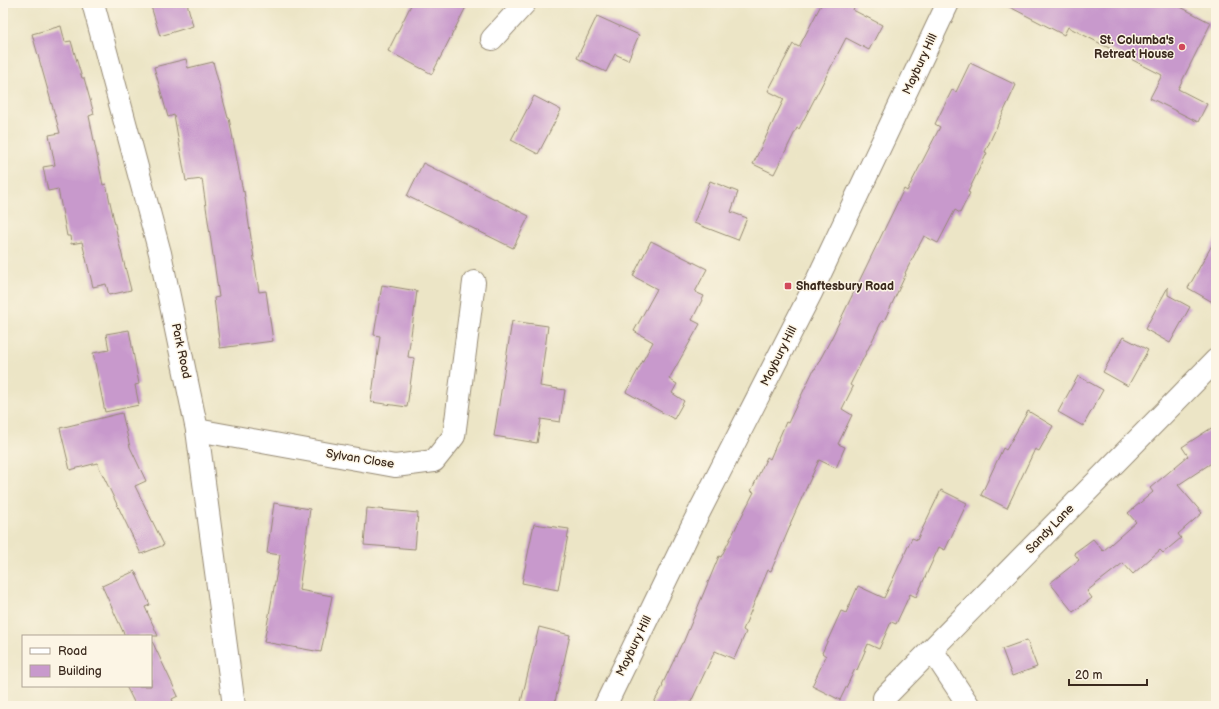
<svg xmlns="http://www.w3.org/2000/svg" width="1219" height="709" font-family="'Balsamiq Sans',sans-serif">
<style>
.building{fill:#c899cc}
.lines{fill:none;stroke-linecap:round;stroke-linejoin:round}
.street-casing{stroke:#948872;stroke-width:24}
.secondary-casing{stroke:#948872;stroke-width:24}
.street{stroke:#fff;stroke-width:22}
.secondary{stroke:#fff;stroke-width:22}
.poi-dot{fill:#d1495b;stroke:#fcf5e5;stroke-width:1.5}
.labels{text-anchor:middle;dominant-baseline:central;stroke-width:3;stroke-linejoin:round;paint-order:stroke}
.poi-label{font-size:12px;font-weight:bold;fill:#3b2a1e;stroke:#fcf5e5;text-anchor:end}
.street-label{font-size:12px;fill:#3b2a1e;stroke:#fcf5e5}
</style>
<rect width="100%" height="100%" fill="#fcf5e5"/>
<filter id="ink" filterUnits="userSpaceOnUse"><feTurbulence type="fractalNoise" baseFrequency=".025" numOctaves="2"/><feDisplacementMap in="SourceGraphic" scale="8" xChannelSelector="R" yChannelSelector="G"/><feConvolveMatrix kernelMatrix="1 2 1 2 8 2 1 2 1" color-interpolation-filters="sRGB"/></filter>
<filter id="wash" filterUnits="userSpaceOnUse"><feTurbulence type="fractalNoise" baseFrequency=".012" numOctaves="4" result="noise"/><feDisplacementMap in="SourceGraphic" scale="16" xChannelSelector="R" yChannelSelector="G"/><feGaussianBlur stdDeviation="0.9" result="paint"/><feColorMatrix in="noise" values="0 0 0 0 0 0 0 0 0 0 0 0 0 0 0 0 0 1.4 0 .05"/><feComposite in="paint" operator="in"/></filter>
<g filter="url(#wash)">
<rect width="100%" height="100%" fill="#ece5c6"/>
<g id="blocks">
<g class="building">
<path d="M 150,3 L 187,3 L 193,26 L 160,36 Z"/>
<path d="M 412,3 L 468,3 L 432,74 L 388,51 Z"/>
<path d="M 822,3 L 856,3 L 853,10 L 882,25 L 869,50 L 846,38 L 799,129 L 797,128 L 774,174 L 753,164 L 784,99 L 768,91 L 793,44 L 799,47 Z"/>
<path d="M 1002,3 L 1173,3 L 1211,23 L 1178,89 L 1207,104 L 1198,122 L 1150,98 L 1162,75 L 1068,27 L 1064,35 Z"/>
<path d="M 597,16 L 639,35 L 628,60 L 615,54 L 606,72 L 577,58 Z"/>
<path d="M 61,26 L 65,42 L 71,41 L 82,78 L 84,78 L 94,114 L 89,116 L 103,185 L 106,184 L 119,243 L 131,290 L 109,295 L 106,284 L 93,287 L 82,242 L 71,244 L 70,236 L 67,236 L 58,189 L 48,191 L 43,167 L 55,165 L 49,135 L 60,133 L 32,34 Z"/>
<path d="M 186,59 L 188,68 L 213,62 L 228,118 L 229,118 L 243,192 L 244,191 L 259,292 L 266,291 L 273,341 L 220,348 L 214,298 L 219,297 L 202,179 L 186,181 L 174,115 L 168,117 L 154,67 Z"/>
<path d="M 970,63 L 1016,85 L 985,152 L 987,153 L 968,192 L 970,193 L 960,213 L 955,210 L 938,243 L 924,236 L 905,273 L 906,274 L 884,321 L 882,321 L 850,385 L 853,387 L 842,409 L 852,415 L 838,444 L 845,447 L 836,468 L 819,460 L 790,524 L 791,524 L 771,571 L 768,570 L 743,630 L 746,632 L 734,659 L 715,651 L 689,706 L 652,706 L 663,686 L 662,685 L 682,643 L 683,643 L 719,556 L 721,557 L 754,492 L 751,491 L 767,457 L 770,459 L 786,422 L 788,423 L 814,369 L 815,369 L 831,339 L 904,189 L 907,191 L 940,127 L 935,124 L 952,90 L 956,92 Z"/>
<path d="M 534,96 L 561,110 L 538,154 L 511,140 Z"/>
<path d="M 423,163 L 529,216 L 513,248 L 407,196 Z"/>
<path d="M 710,181 L 738,192 L 731,212 L 747,218 L 738,240 L 694,223 Z"/>
<path d="M 1216,238 L 1216,304 L 1188,288 Z"/>
<path d="M 651,241 L 707,269 L 695,292 L 704,296 L 692,320 L 700,324 L 669,379 L 677,384 L 672,393 L 684,401 L 674,419 L 626,392 L 653,342 L 634,331 L 657,289 L 633,276 Z"/>
<path d="M 382,285 L 417,291 L 408,357 L 414,358 L 407,407 L 371,402 L 380,336 L 374,335 Z"/>
<path d="M 1168,287 L 1168,295 L 1190,307 L 1170,343 L 1145,329 Z"/>
<path d="M 512,321 L 548,326 L 540,386 L 565,390 L 560,422 L 541,419 L 537,443 L 494,436 Z"/>
<path d="M 129,330 L 139,384 L 135,385 L 139,405 L 105,412 L 93,353 L 109,350 L 106,334 Z"/>
<path d="M 1123,337 L 1148,350 L 1128,386 L 1103,372 Z"/>
<path d="M 1078,376 L 1103,390 L 1083,426 L 1058,412 Z"/>
<path d="M 1028,411 L 1053,426 L 1039,451 L 1035,449 L 1007,508 L 981,495 L 1003,448 L 1006,450 Z"/>
<path d="M 122,413 L 130,447 L 146,481 L 135,486 L 164,545 L 141,554 L 97,463 L 70,470 L 60,428 Z"/>
<path d="M 1216,425 L 1216,460 L 1178,485 L 1202,513 L 1178,534 L 1181,538 L 1163,553 L 1160,550 L 1133,574 L 1123,563 L 1087,591 L 1092,598 L 1073,612 L 1050,583 L 1079,560 L 1074,553 L 1093,539 L 1103,551 L 1136,522 L 1128,513 L 1153,492 L 1150,488 L 1188,456 L 1182,447 Z"/>
<path d="M 941,490 L 967,503 L 945,550 L 939,547 L 916,597 L 910,594 L 896,624 L 891,622 L 879,649 L 868,644 L 857,670 L 855,669 L 840,700 L 812,686 L 826,656 L 822,653 L 841,611 L 846,613 L 858,586 L 884,598 L 912,538 L 917,540 Z"/>
<path d="M 274,503 L 310,509 L 299,590 L 332,596 L 321,652 L 264,642 L 280,555 L 267,553 Z"/>
<path d="M 367,508 L 418,513 L 415,549 L 364,545 Z"/>
<path d="M 534,524 L 569,529 L 558,590 L 522,583 Z"/>
<path d="M 135,571 L 150,605 L 145,607 L 158,636 L 125,636 L 102,586 Z"/>
<path d="M 539,627 L 570,635 L 554,706 L 520,706 Z"/>
<path d="M 151,639 L 178,696 L 172,699 L 175,706 L 136,706 L 126,686 L 151,686 Z"/>
<path d="M 1027,640 L 1037,667 L 1012,676 L 1002,649 Z"/>
</g>
</g>
</g>
<g filter="url(#ink)">
<use href="#blocks" fill-opacity="0" stroke="#948872" stroke-width="1"/>
<g class="lines">
<g class="street-casing">
<g id="street">
<path d="M 93,3 L 160,253 L 197,430 L 234,706"/>
<path d="M 492,39 L 525,3"/>
<path d="M 197,430 L 395,466 L 434,461 L 454,436 L 474,282"/>
<path d="M 932,650 L 969,706"/>
<path d="M 884,698 L 1216,360"/>
</g>
</g>
<g class="secondary-casing">
<path id="secondary" d="M 605,706 L 692,526 L 811,293 L 948,3"/>
</g>
<use href="#street" class="street"/>
<use href="#secondary" class="secondary"/>
</g>
</g>
<g class="poi-dot">
<circle cx="1182" cy="47" r="4"/>
<rect x="784" y="282" width="8" height="8" rx="2"/>
</g>
<g class="labels">
<g class="poi-label">
<text x="1174" y="40">St. Columba's<tspan x="1174" dy="14">Retreat House</tspan></text>
<text x="796" y="286" text-anchor="start">Shaftesbury Road</text>
</g>
<g class="street-label">
<text transform="translate(920 64) rotate(-65)">Maybury Hill</text>
<text transform="translate(181 351) rotate(78)">Park Road</text>
<text transform="translate(779 356) rotate(-63)">Maybury Hill</text>
<text transform="translate(360 459) rotate(9)">Sylvan Close</text>
<text transform="translate(1050 529) rotate(-46)">Sandy Lane</text>
<text transform="translate(634 646) rotate(-64)">Maybury Hill</text>
</g>
</g>
<rect width="1219" height="709" fill="none" stroke="#fcf5e5" stroke-width="16"/>
<rect x="22" y="635" width="130" height="52" fill="#fcf5e5" stroke="#afa495"/>
<rect x="30" y="648" width="20" height="6" fill="#ffffff" stroke="#afa495"/>
<text x="58" y="655" font-size="12" fill="#3b2a1e">Road</text>
<rect x="30" y="665" width="20" height="12" fill="#c899cc" stroke="#afa495"/>
<text x="58" y="675" font-size="12" fill="#3b2a1e">Building</text>
<path d="M1069 679v6h78v-6" fill="none" stroke="#3b2a1e" stroke-width="2"/>
<text x="1075" y="679" font-size="12" fill="#3b2a1e" stroke="#fcf5e5" stroke-width="3" paint-order="stroke">20 m</text>
</svg>
